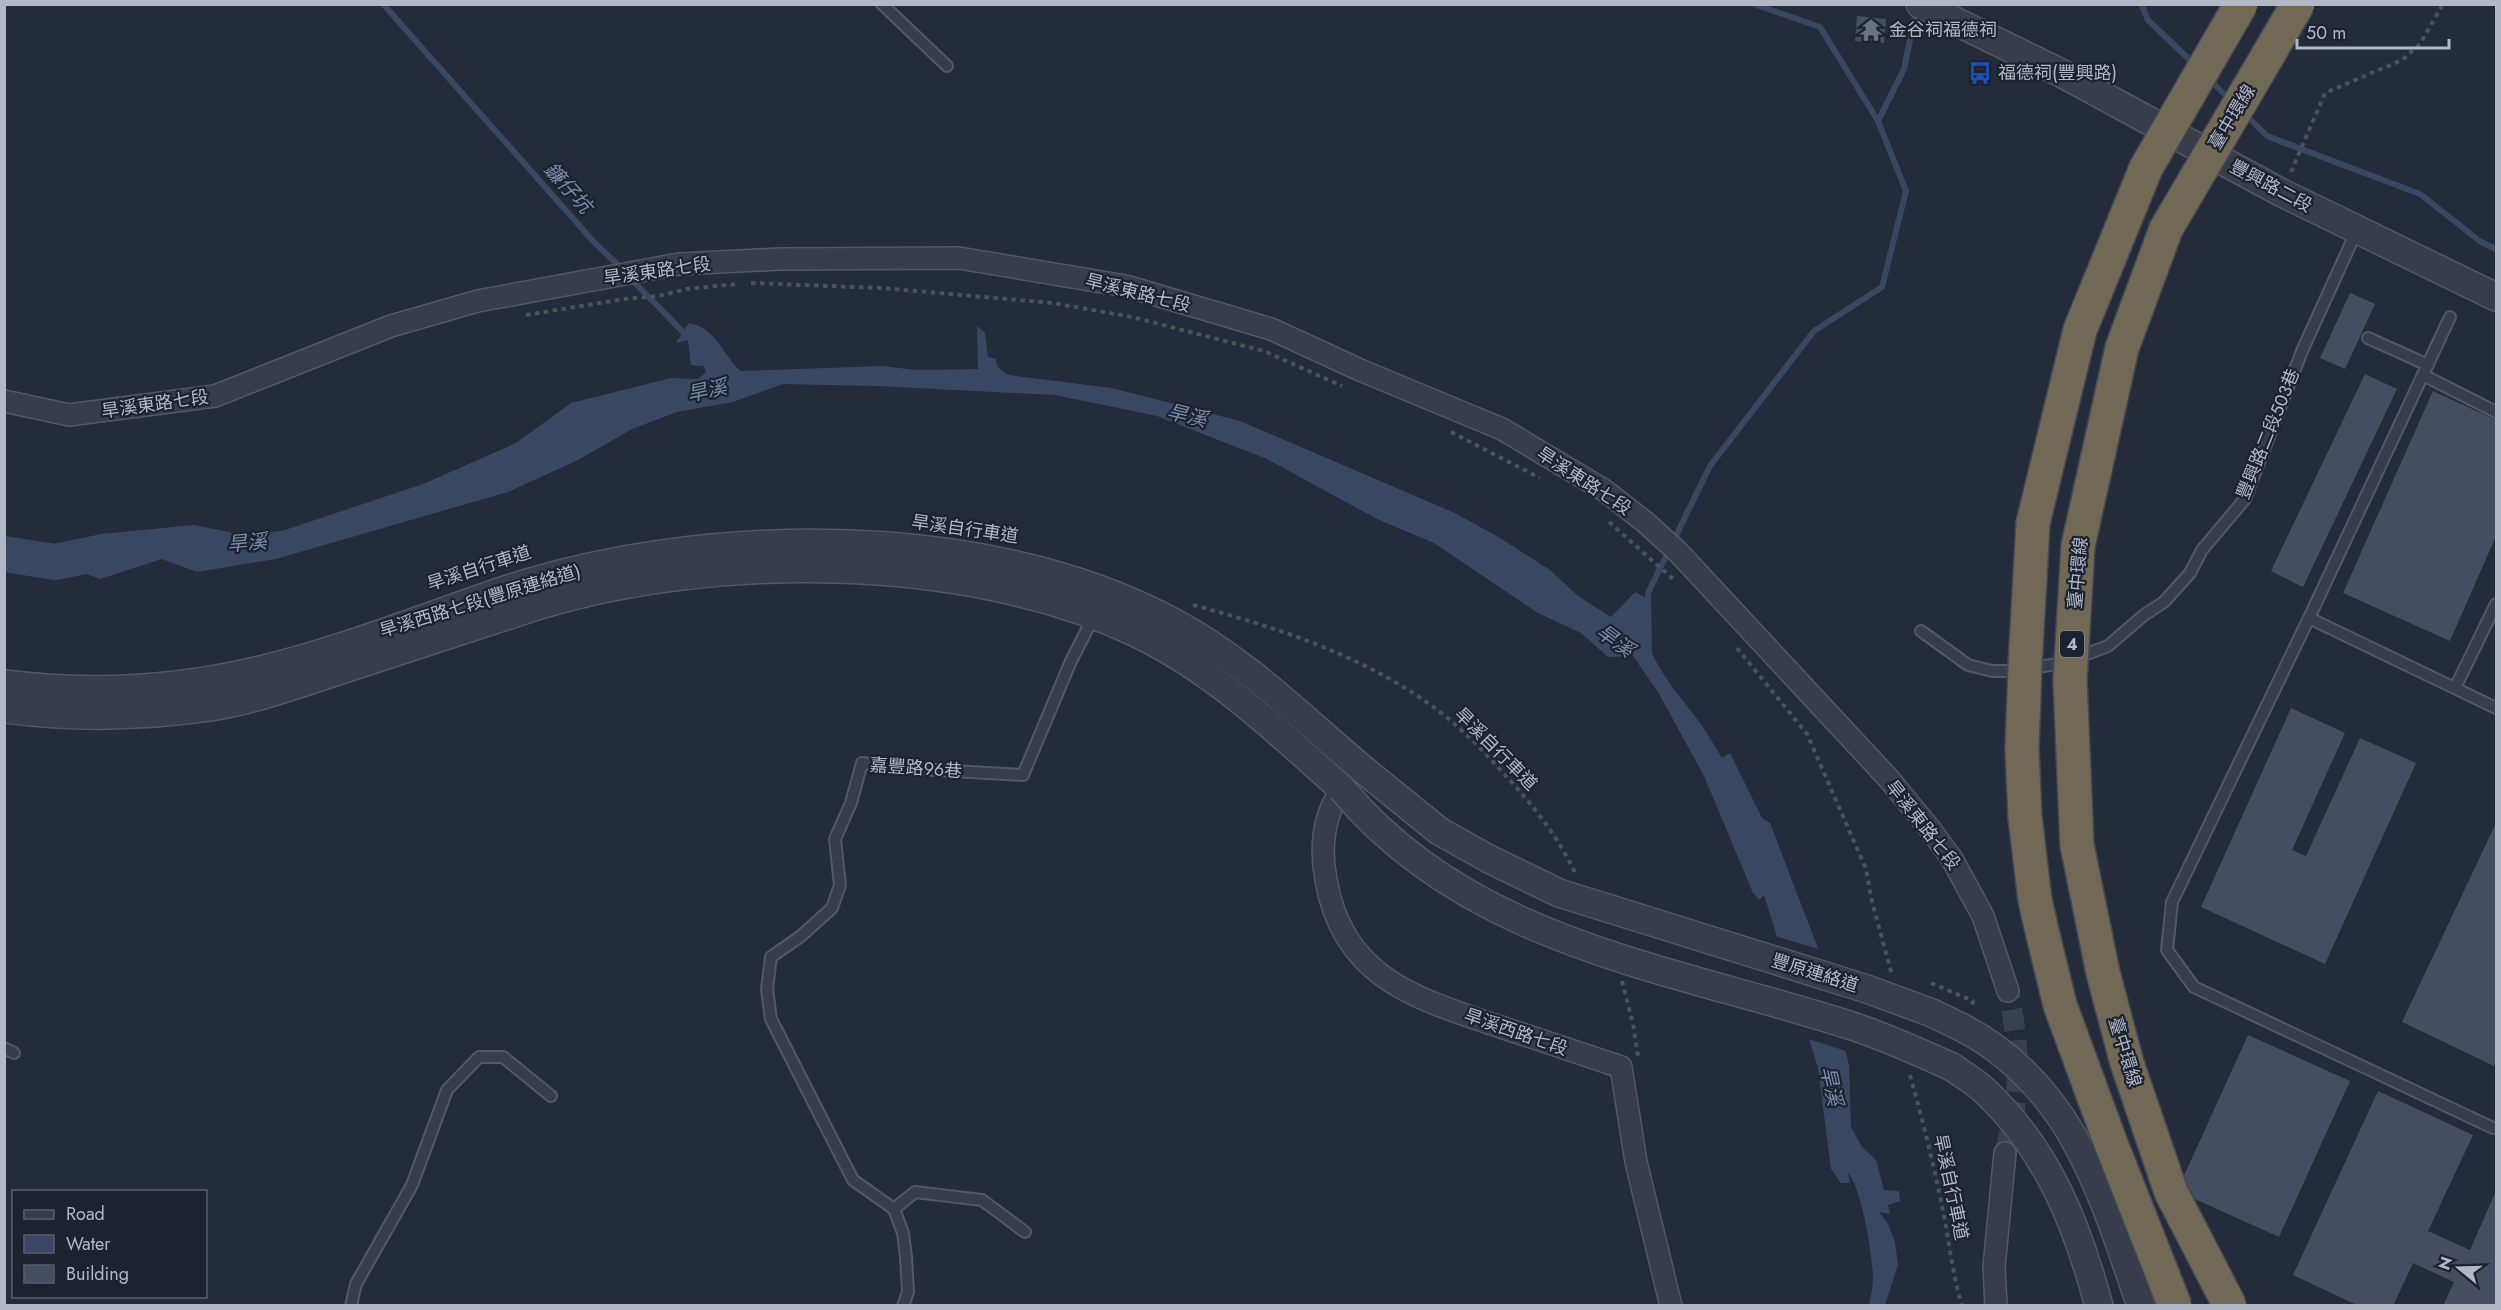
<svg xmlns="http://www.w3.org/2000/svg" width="2501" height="1310" font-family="Jost,'Noto Sans TC',sans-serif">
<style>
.water{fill:#3a4763}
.pier{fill:#242b3b}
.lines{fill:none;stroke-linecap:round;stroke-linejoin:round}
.stream{stroke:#3a4763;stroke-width:6}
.river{stroke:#3a4763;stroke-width:36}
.building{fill:#454e60}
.minor-tunnel{stroke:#394050;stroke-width:21;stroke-dasharray:21 10;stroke-linecap:butt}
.service-casing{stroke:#535866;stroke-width:14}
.minor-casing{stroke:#535866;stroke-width:24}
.tertiary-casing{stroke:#535866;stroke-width:30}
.path{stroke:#445459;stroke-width:4;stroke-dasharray:4.5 4.5;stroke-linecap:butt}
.service{stroke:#373d4b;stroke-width:10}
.minor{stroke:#373d4b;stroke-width:21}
.tertiary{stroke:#373d4b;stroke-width:27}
.tertiary-bridge-casing{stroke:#535866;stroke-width:30;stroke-linecap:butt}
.motorway-bridge-casing{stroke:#434856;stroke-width:36;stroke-linecap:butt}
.tertiary-bridge{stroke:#373d4b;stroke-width:27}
.motorway-bridge{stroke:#716955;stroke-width:33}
.labels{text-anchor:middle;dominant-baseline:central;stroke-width:4.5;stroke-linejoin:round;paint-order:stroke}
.shield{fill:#1d2230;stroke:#868b9a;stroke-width:1.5}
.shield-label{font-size:16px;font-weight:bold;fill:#b3b8c7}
.poi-label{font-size:18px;fill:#b3b8c7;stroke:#1d2230;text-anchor:start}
.street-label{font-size:18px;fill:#b3b8c7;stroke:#1d2230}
.water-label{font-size:20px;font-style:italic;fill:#7c8cad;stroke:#1d2230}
</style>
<rect width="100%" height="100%" fill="#242b3b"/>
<path class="water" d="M 689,323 C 717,328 722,355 741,371 L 882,366 L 916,370 L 978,369 L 977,326 L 985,333 L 988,357 L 996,359 C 996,368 1001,371 1009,375 L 1112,388 L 1240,421 L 1457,514 L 1500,538 L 1550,570 L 1578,596 L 1611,617 L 1635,592 L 1650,600 C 1633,645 1669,681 1694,715 C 1705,728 1713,744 1722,758 L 1730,753 L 1762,818 L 1770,823 L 1824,964 L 1849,1065 L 1851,1127 L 1862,1147 L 1876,1160 L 1884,1190 L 1899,1191 L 1900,1201 L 1888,1205 L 1890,1214 L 1879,1212 L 1888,1224 L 1895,1242 L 1898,1265 L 1885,1305 L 1869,1305 C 1871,1296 1873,1286 1873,1277 C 1872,1252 1862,1191 1848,1172 L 1850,1183 L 1841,1183 L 1831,1169 L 1818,1068 L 1764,895 L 1759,900 L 1753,893 L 1704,776 L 1658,692 L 1633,656 L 1608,657 L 1581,633 L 1538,613 L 1434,543 L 1377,519 L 1267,459 L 1157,416 L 1055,395 L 877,386 L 783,384 L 733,402 L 677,412 L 632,429 L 578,460 L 508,492 L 276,559 L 197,572 L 162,559 L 100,579 L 55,562 L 100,534 L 194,525 L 249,536 L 285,530 L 423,484 L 516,443 L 571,403 L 671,378 L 698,379 L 706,372 L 704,366 L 691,365 L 688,340 L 676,343 Z"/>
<path class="pier" d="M 1775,936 L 1822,950 L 1849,1052 L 1806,1038 Z"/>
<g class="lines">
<g class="stream">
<path d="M 383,4 L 593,241 L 622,269"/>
<path d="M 2141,4 L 2148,20 L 2194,64"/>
<path d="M 2210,80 L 2230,100"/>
<path d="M 2244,113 L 2267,136 L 2420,194 L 2481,242 L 2496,249"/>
<path d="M 1878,121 L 1904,69 L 1916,11"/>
<path d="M 631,279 L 687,336"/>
<path d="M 1649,654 L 1648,593 L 1710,466 L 1814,331 L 1882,287 L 1906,191 L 1878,121 L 1820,27 L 1754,4"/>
</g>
<path class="river" d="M 4,554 L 55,562 L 104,552"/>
</g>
<g class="building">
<path d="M 1857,16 L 1886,19 L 1884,43 L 1855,41 Z"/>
<path d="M 2350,293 L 2375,304 L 2345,369 L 2320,358 Z"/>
<path d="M 2365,374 L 2397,389 L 2303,587 L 2271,571 Z"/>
<path d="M 2433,391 L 2496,420 L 2496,536 L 2450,641 L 2343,593 Z"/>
<path d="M 2291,708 L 2345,733 L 2292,850 L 2306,856 L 2360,738 L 2416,763 L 2325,964 L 2201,907 Z"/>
<path d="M 2496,823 L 2496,1060 L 2494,1066 L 2402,1022 Z"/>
<path d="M 2248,1035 L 2350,1081 L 2279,1237 L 2177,1191 Z"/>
<path d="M 2378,1091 L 2473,1135 L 2428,1231 L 2470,1250 L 2496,1191 L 2496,1306 L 2443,1306 L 2454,1282 L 2413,1263 L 2393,1306 L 2359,1306 L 2293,1275 Z"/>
</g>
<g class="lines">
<path class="minor-tunnel" d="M 2005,1153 C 2021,1093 2021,1053 2008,991"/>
<g class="service-casing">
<g id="service">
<path d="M 882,4 L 947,66"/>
<path d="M 2368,338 L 2428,365"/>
<path d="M 2423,375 L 2496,412"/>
<path d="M 2309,618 L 2450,317"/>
<path d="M 1921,631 L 1968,665 L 1992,671 L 2013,671 L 2063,663 L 2108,646 L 2144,615 L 2164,602 L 2190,573 L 2202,550 L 2245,499 L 2302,351 L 2357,230"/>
<path d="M 2455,688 L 2496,604"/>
<path d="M 4,1048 L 14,1053"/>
<path d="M 2493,1128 L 2194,987 L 2167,950 L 2172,902 L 2309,618 L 2496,708"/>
<path d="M 894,1209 L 915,1192 L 982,1200 L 1025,1232"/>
<path d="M 351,1306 L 356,1284 L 412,1185 L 447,1090 L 479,1057 L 503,1057 L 551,1096"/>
<path d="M 903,1306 L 908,1292 L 906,1257 L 903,1233 L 894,1209 L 853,1180 L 771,1019 L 767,989 L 771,957 L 801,936 L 832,908 L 840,885 L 835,839 L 851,803 L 862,763 L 918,769 L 1023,775 L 1071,661 L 1094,616"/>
</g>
</g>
<g class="minor-casing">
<g id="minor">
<path d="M 4,401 L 69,415 L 215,396 L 391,326 L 478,301 L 679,264 L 780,259 L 959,258 L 1126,286 L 1271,329 L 1360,370 L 1502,429 L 1604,490 L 1645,522 L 1678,552 L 1889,779 L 1930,829 L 1952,859 L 1983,916 L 2008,991"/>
<path d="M 1342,789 C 1323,816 1320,848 1326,880 C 1343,977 1414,998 1495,1025 C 1537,1039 1579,1053 1621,1067 L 1636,1162 L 1671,1306"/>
<path d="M 1996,1306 L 1994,1267 L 2005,1153"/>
</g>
</g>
<g class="tertiary-casing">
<g id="tertiary">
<path d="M 1920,4 L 2063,74 L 2282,193 L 2496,297"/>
<path d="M 4,684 C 91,695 179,690 264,669 C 346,649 425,617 505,590 C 703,525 984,521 1171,621 C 1245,660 1302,718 1365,771"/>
<path d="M 4,709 C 73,718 142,717 211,707 C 255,700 298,684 341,670 C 406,649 472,627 537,606 C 715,552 962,553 1132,631 C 1212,668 1277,731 1342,789"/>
<path d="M 1961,1027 C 2073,1085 2103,1196 2141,1306"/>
<path d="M 1952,1067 C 1963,1075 1976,1082 1986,1092 C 2048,1151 2077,1224 2099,1306"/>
</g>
</g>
<g class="path">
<path d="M 2291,172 L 2325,93 L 2402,60 L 2420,44 L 2443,4"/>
<path d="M 751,283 L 881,288 L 1053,303 L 1132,317 L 1264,351 L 1342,386"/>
<path d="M 526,315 L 624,299 L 658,296 L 687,289 L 737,284"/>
<path d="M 1451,432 L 1540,478"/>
<path d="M 1609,522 L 1673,579"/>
<path d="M 1193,605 C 1283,629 1377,660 1450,720 C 1470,737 1488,756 1505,775 C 1533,805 1559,838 1576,875"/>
<path d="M 1737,648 L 1807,734 L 1866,869 L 1872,902 L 1892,975"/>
<path d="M 1622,981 L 1633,1024 L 1638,1056"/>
<path d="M 1931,983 L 1973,1001 L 1971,1008"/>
<path d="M 1910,1075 C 1922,1118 1933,1162 1942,1206 C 1949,1239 1952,1273 1962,1306"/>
</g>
<use href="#service" class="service"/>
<use href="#minor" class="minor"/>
<use href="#tertiary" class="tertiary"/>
<g class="tertiary-bridge-casing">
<g id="tertiary-bridge">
<path d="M 1365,771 L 1439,831 L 1489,859 L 1559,893 L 1867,989 L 1932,1013 L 1961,1027"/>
<path d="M 1342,789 C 1469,943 1673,968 1852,1026 C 1886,1037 1919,1052 1952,1067"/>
</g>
</g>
<g class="motorway-bridge-casing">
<g id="motorway-bridge">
<path d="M 2175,1306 L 2110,1141 L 2060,1005 L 2042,931 L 2035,900 L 2025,817 L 2022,749 L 2025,666 L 2033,523 L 2080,330 L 2146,168 L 2241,4"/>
<path d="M 2230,1306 L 2171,1192 L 2127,1063 L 2103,973 L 2077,845 L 2070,680 L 2078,546 L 2122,348 L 2166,229 L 2298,4"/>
</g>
</g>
<use href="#tertiary-bridge" class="tertiary-bridge"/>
<use href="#motorway-bridge" class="motorway-bridge"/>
</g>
<defs>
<g id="temple-bare" transform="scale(1.8)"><path d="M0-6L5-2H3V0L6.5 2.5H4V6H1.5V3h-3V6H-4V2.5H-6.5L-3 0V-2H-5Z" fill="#6b7280" stroke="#1d2230" stroke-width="2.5" paint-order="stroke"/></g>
<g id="bus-bare" transform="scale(1.8)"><path d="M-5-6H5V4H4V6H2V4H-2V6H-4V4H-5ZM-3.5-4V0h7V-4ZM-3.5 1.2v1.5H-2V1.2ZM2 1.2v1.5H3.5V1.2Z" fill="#1a4fb4" stroke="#1d2230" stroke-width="2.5" paint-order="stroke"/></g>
</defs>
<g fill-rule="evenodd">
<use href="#temple-bare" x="1871" y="30"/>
<use href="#bus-bare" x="1980" y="73"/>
</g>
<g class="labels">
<rect class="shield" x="2060" y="631" width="24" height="26" rx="4.5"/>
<g class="shield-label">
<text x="2072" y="644">4</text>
</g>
<g class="poi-label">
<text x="1889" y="30">金谷祠福德祠</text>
<text x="1998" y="73">福德祠(豐興路)</text>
</g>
<g class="street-label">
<text transform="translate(2232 117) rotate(-59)">臺中環線</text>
<text transform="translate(2271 186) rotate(28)">豐興路二段</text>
<text transform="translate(657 271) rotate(-8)">旱溪東路七段</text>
<text transform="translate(1138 293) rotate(14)">旱溪東路七段</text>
<text transform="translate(155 404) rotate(-8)">旱溪東路七段</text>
<text transform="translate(2268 434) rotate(-68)">豐興路二段503巷</text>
<text transform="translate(1584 481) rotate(33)">旱溪東路七段</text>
<text transform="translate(965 529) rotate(8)">旱溪自行車道</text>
<text transform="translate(479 568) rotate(-18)">旱溪自行車道</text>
<text transform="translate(2078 573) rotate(-85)">臺中環線</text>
<text transform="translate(480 601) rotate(-17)">旱溪西路七段(豐原連絡道)</text>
<text transform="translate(1496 749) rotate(45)">旱溪自行車道</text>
<text transform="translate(916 768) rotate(4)">嘉豐路96巷</text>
<text transform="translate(1923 825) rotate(52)">旱溪東路七段</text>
<text transform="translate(1815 973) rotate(17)">豐原連絡道</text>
<text transform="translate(1516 1032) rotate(19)">旱溪西路七段</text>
<text transform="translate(2125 1052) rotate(73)">臺中環線</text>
<text transform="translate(1951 1187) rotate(78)">旱溪自行車道</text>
</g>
<g class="water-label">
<text transform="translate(568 188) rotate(48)">鐮仔坑</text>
<text transform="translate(707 391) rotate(-12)">旱溪</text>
<text transform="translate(1187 416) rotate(13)">旱溪</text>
<text transform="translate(247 543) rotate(-5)">旱溪</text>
<text transform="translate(1615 641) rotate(36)">旱溪</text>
<text transform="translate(1831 1086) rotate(77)">旱溪</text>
</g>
</g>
<rect width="2501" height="1310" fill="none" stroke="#b3b8c7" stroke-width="12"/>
<rect x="12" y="1190" width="195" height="108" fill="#1d2230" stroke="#595e6c" stroke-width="1.5"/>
<rect x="24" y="1210" width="30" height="9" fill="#373d4b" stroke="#595e6c" stroke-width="1.5"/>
<text x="66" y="1220" font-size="18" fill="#b3b8c7">Road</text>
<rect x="24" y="1235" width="30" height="18" fill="#3a4763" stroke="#595e6c" stroke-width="1.5"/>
<text x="66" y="1250" font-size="18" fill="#b3b8c7">Water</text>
<rect x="24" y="1265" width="30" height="18" fill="#454e60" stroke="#595e6c" stroke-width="1.5"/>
<text x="66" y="1280" font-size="18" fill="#b3b8c7">Building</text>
<g transform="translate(2459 1268) rotate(289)" stroke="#1d2230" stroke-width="4.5" paint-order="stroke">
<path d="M0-4.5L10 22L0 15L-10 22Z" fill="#b3b8c7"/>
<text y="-9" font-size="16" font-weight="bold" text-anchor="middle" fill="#b3b8c7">N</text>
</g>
<path d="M2297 39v9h152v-9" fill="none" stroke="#b3b8c7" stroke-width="3"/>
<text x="2306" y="39" font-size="18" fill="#b3b8c7" stroke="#1d2230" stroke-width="4.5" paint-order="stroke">50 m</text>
</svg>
